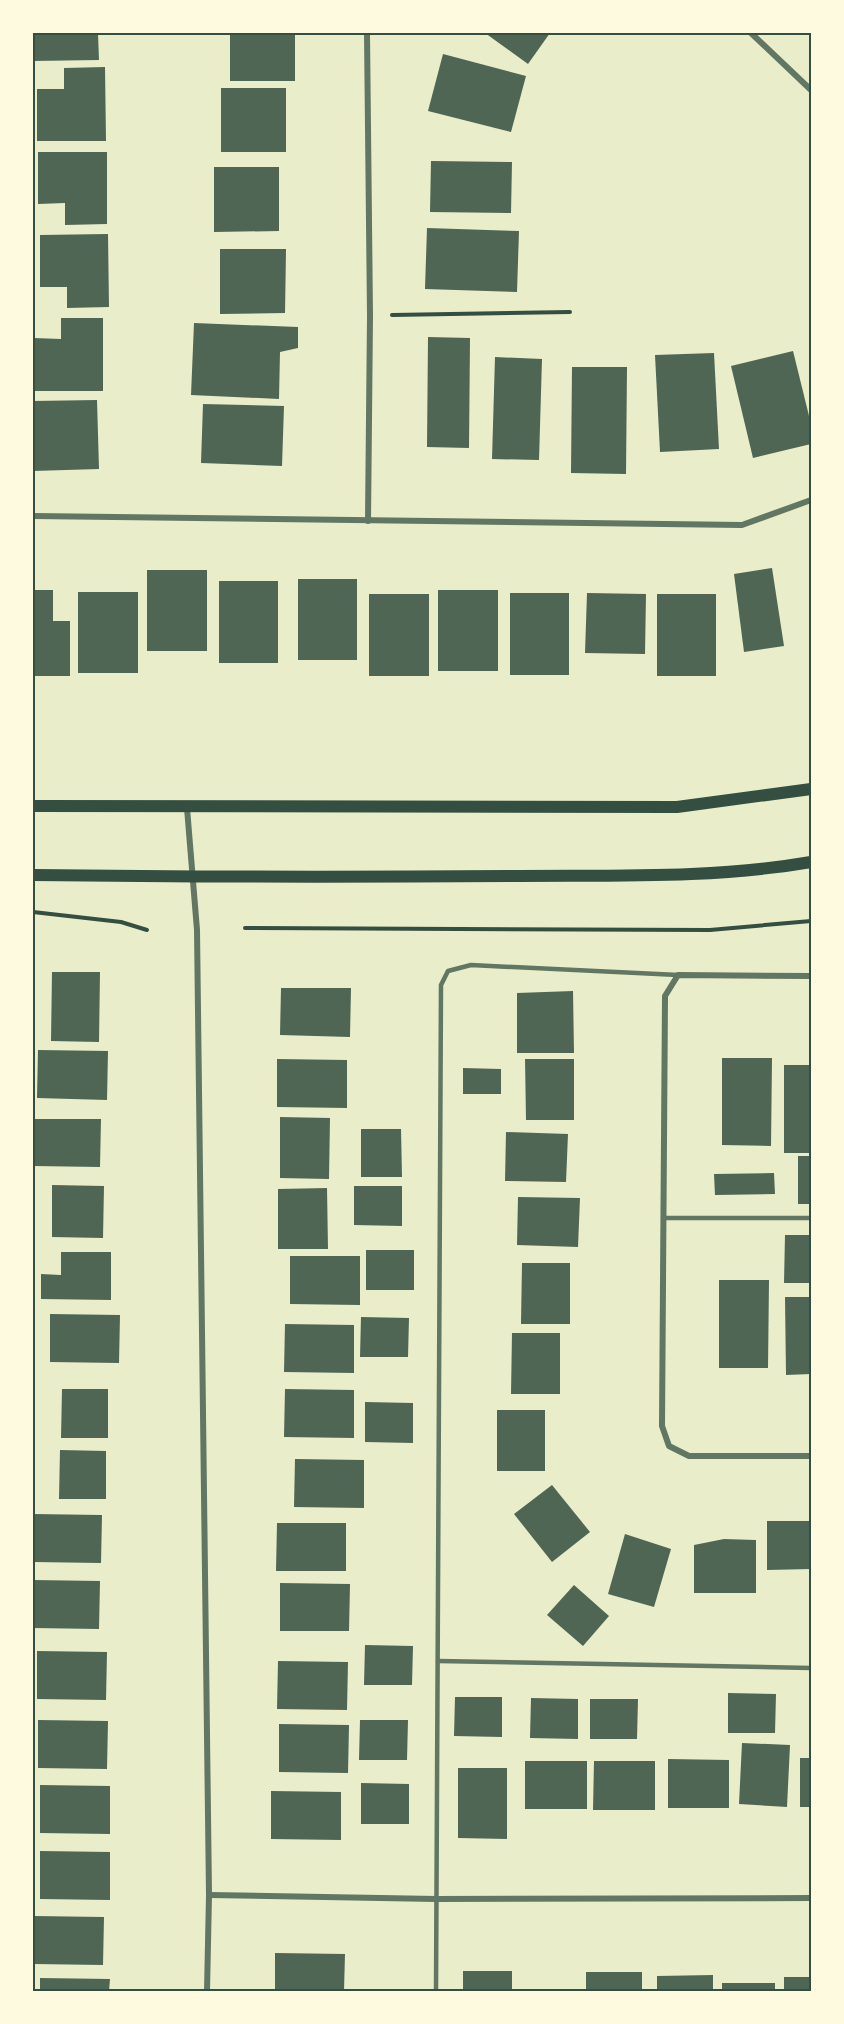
<svg xmlns="http://www.w3.org/2000/svg" width="844" height="2024" font-family="'Asap Condensed',sans-serif">
<style>
.building{fill:#4f6655}
.lines{fill:none;stroke-linecap:round;stroke-linejoin:round}
.path{stroke:#344e41;stroke-width:4}
.service{stroke:#617663;stroke-width:4.5}
.minor{stroke:#617663;stroke-width:6}
.secondary{stroke:#344e41;stroke-width:12}
.neatline{fill:none;stroke:#344e41;stroke-width:2}
</style>
<rect width="100%" height="100%" fill="#e9edc9"/>
<g class="building">
<path d="M 33,33 L 98,33 L 99,60 L 33,61 Z"/>
<rect x="230" y="33" width="65" height="48"/>
<path d="M 485,33 L 550,33 L 528,64 Z"/>
<path d="M 443,54 L 526,76 L 511,132 L 428,111 Z"/>
<path d="M 105,67 L 106,141 L 37,141 L 37,89 L 64,89 L 64,68 Z"/>
<rect x="221" y="88" width="65" height="64"/>
<path d="M 38,152 L 107,152 L 107,224 L 65,225 L 65,203 L 38,204 Z"/>
<path d="M 431,161 L 512,162 L 511,213 L 430,212 Z"/>
<path d="M 214,167 L 279,167 L 279,231 L 214,232 Z"/>
<path d="M 427,228 L 519,231 L 517,292 L 425,289 Z"/>
<path d="M 108,234 L 109,307 L 67,308 L 67,287 L 40,287 L 40,235 Z"/>
<path d="M 220,249 L 286,249 L 285,313 L 220,314 Z"/>
<path d="M 61,318 L 103,318 L 103,391 L 34,391 L 34,338 L 61,339 Z"/>
<path d="M 194,323 L 298,327 L 298,348 L 280,352 L 279,399 L 191,395 Z"/>
<path d="M 428,337 L 470,338 L 469,448 L 427,447 Z"/>
<path d="M 793,351 L 811,424 L 811,444 L 753,458 L 731,366 Z"/>
<path d="M 714,353 L 719,449 L 660,452 L 655,355 Z"/>
<path d="M 495,357 L 542,359 L 539,460 L 492,459 Z"/>
<path d="M 572,367 L 627,367 L 626,474 L 571,473 Z"/>
<path d="M 97,400 L 99,469 L 33,471 L 33,401 Z"/>
<path d="M 203,404 L 284,406 L 282,466 L 201,463 Z"/>
<path d="M 772,568 L 784,646 L 744,652 L 734,574 Z"/>
<rect x="147" y="570" width="60" height="81"/>
<rect x="298" y="579" width="59" height="81"/>
<rect x="219" y="581" width="59" height="82"/>
<path d="M 33,590 L 53,590 L 53,621 L 70,621 L 70,676 L 33,676 Z"/>
<rect x="438" y="590" width="60" height="81"/>
<rect x="78" y="592" width="60" height="81"/>
<rect x="510" y="593" width="59" height="82"/>
<path d="M 587,593 L 646,594 L 645,654 L 585,653 Z"/>
<rect x="369" y="594" width="60" height="82"/>
<rect x="657" y="594" width="59" height="82"/>
<path d="M 52,972 L 100,972 L 99,1042 L 51,1041 Z"/>
<path d="M 281,988 L 351,988 L 350,1037 L 280,1035 Z"/>
<path d="M 573,991 L 574,1053 L 517,1053 L 517,993 Z"/>
<path d="M 38,1050 L 108,1051 L 107,1100 L 37,1098 Z"/>
<path d="M 722,1058 L 772,1058 L 771,1146 L 722,1145 Z"/>
<path d="M 277,1059 L 347,1060 L 347,1108 L 277,1107 Z"/>
<path d="M 525,1059 L 574,1059 L 574,1120 L 526,1120 Z"/>
<rect x="784" y="1065" width="27" height="88"/>
<path d="M 463,1068 L 501,1069 L 501,1094 L 463,1094 Z"/>
<path d="M 280,1117 L 330,1118 L 329,1179 L 280,1178 Z"/>
<path d="M 33,1119 L 101,1119 L 100,1167 L 33,1166 Z"/>
<path d="M 361,1129 L 401,1129 L 402,1177 L 361,1177 Z"/>
<path d="M 506,1132 L 568,1134 L 566,1182 L 505,1181 Z"/>
<rect x="798" y="1156" width="13" height="48"/>
<path d="M 774,1173 L 775,1194 L 715,1195 L 714,1174 Z"/>
<path d="M 52,1185 L 104,1186 L 103,1238 L 52,1237 Z"/>
<path d="M 354,1186 L 402,1186 L 402,1226 L 354,1225 Z"/>
<path d="M 327,1188 L 328,1249 L 278,1249 L 278,1189 Z"/>
<path d="M 518,1197 L 580,1198 L 578,1247 L 517,1245 Z"/>
<path d="M 785,1235 L 811,1235 L 811,1283 L 784,1283 Z"/>
<rect x="366" y="1250" width="48" height="40"/>
<path d="M 61,1252 L 111,1252 L 111,1300 L 41,1299 L 41,1274 L 61,1275 Z"/>
<path d="M 290,1256 L 360,1256 L 360,1305 L 290,1304 Z"/>
<path d="M 522,1263 L 570,1263 L 570,1324 L 521,1324 Z"/>
<path d="M 719,1280 L 769,1280 L 768,1368 L 719,1368 Z"/>
<path d="M 785,1297 L 811,1297 L 811,1374 L 786,1375 Z"/>
<path d="M 50,1314 L 120,1315 L 119,1363 L 50,1362 Z"/>
<path d="M 361,1317 L 409,1318 L 408,1357 L 360,1357 Z"/>
<path d="M 285,1324 L 354,1325 L 354,1373 L 284,1372 Z"/>
<path d="M 512,1333 L 560,1333 L 560,1394 L 511,1394 Z"/>
<path d="M 62,1389 L 108,1389 L 108,1438 L 61,1438 Z"/>
<path d="M 285,1389 L 354,1390 L 354,1438 L 284,1437 Z"/>
<path d="M 365,1402 L 413,1403 L 413,1443 L 365,1442 Z"/>
<rect x="497" y="1410" width="48" height="61"/>
<path d="M 60,1450 L 106,1451 L 106,1499 L 59,1499 Z"/>
<path d="M 295,1459 L 364,1460 L 364,1508 L 294,1507 Z"/>
<path d="M 552,1485 L 590,1532 L 552,1562 L 514,1514 Z"/>
<path d="M 33,1514 L 102,1515 L 101,1563 L 33,1562 Z"/>
<path d="M 767,1521 L 811,1521 L 811,1569 L 767,1570 Z"/>
<path d="M 277,1523 L 346,1523 L 346,1571 L 276,1571 Z"/>
<path d="M 625,1534 L 671,1549 L 654,1607 L 608,1594 Z"/>
<path d="M 724,1539 L 756,1540 L 756,1593 L 694,1593 L 694,1545 Z"/>
<path d="M 33,1580 L 100,1581 L 99,1629 L 33,1628 Z"/>
<path d="M 280,1583 L 350,1584 L 349,1631 L 280,1631 Z"/>
<path d="M 574,1585 L 609,1616 L 583,1646 L 547,1615 Z"/>
<path d="M 365,1645 L 413,1646 L 412,1685 L 364,1685 Z"/>
<path d="M 37,1651 L 107,1652 L 106,1700 L 37,1699 Z"/>
<path d="M 278,1661 L 348,1662 L 347,1710 L 277,1709 Z"/>
<path d="M 728,1693 L 776,1694 L 775,1733 L 728,1733 Z"/>
<path d="M 455,1697 L 502,1697 L 502,1737 L 454,1736 Z"/>
<path d="M 531,1698 L 578,1699 L 578,1739 L 530,1738 Z"/>
<path d="M 590,1699 L 638,1699 L 637,1739 L 590,1739 Z"/>
<path d="M 38,1720 L 108,1721 L 107,1769 L 38,1768 Z"/>
<path d="M 360,1720 L 408,1720 L 407,1760 L 359,1760 Z"/>
<path d="M 279,1724 L 349,1725 L 348,1773 L 279,1772 Z"/>
<path d="M 742,1743 L 790,1745 L 787,1807 L 739,1804 Z"/>
<rect x="800" y="1758" width="11" height="49"/>
<path d="M 668,1759 L 729,1760 L 729,1808 L 668,1808 Z"/>
<rect x="525" y="1761" width="62" height="48"/>
<path d="M 594,1761 L 655,1761 L 655,1810 L 593,1810 Z"/>
<path d="M 458,1768 L 507,1768 L 507,1839 L 458,1838 Z"/>
<path d="M 361,1783 L 409,1784 L 409,1824 L 361,1824 Z"/>
<path d="M 40,1785 L 110,1786 L 110,1834 L 40,1833 Z"/>
<path d="M 271,1791 L 341,1792 L 341,1840 L 271,1839 Z"/>
<path d="M 40,1851 L 110,1852 L 110,1900 L 40,1899 Z"/>
<path d="M 34,1916 L 104,1917 L 103,1965 L 34,1964 Z"/>
<path d="M 275,1953 L 345,1954 L 344,1991 L 275,1991 Z"/>
<rect x="463" y="1971" width="49" height="20"/>
<rect x="586" y="1972" width="56" height="19"/>
<path d="M 713,1975 L 713,1991 L 657,1991 L 657,1976 Z"/>
<rect x="784" y="1977" width="27" height="14"/>
<path d="M 40,1978 L 110,1979 L 109,1991 L 40,1991 Z"/>
<rect x="722" y="1983" width="53" height="8"/>
</g>
<g class="lines">
<g class="path">
<path d="M 392,315 L 570,312"/>
<path d="M 33,912 L 121,922 L 147,930"/>
<path d="M 245,928 L 710,930 L 811,921"/>
</g>
<g class="service">
<path d="M 663,1218 L 811,1218"/>
<path d="M 438,1661 L 811,1668"/>
<path d="M 436,1991 L 441,985 L 448,971 L 471,965 L 678,975"/>
</g>
<g class="minor">
<path d="M 367,33 L 370,316 L 368,521"/>
<path d="M 751,33 L 811,90"/>
<path d="M 33,516 L 742,525 L 811,500"/>
<path d="M 187,808 L 197,930 L 209,1895 L 207,1991"/>
<path d="M 811,976 L 678,975 L 665,996 L 662,1426 L 669,1446 L 689,1456 L 811,1456"/>
<path d="M 209,1895 L 436,1899 L 811,1898"/>
</g>
<g class="secondary">
<path d="M 33,806 L 677,807 L 811,789"/>
<path d="M 33,875 C 193,877 353,877 513,876 C 612,875 713,879 811,862"/>
</g>
</g>
<rect width="844" height="2024" fill="none" stroke="#fefae0" stroke-width="69"/>
<rect x="34" y="34" width="776" height="1956" class="neatline"/>
</svg>
